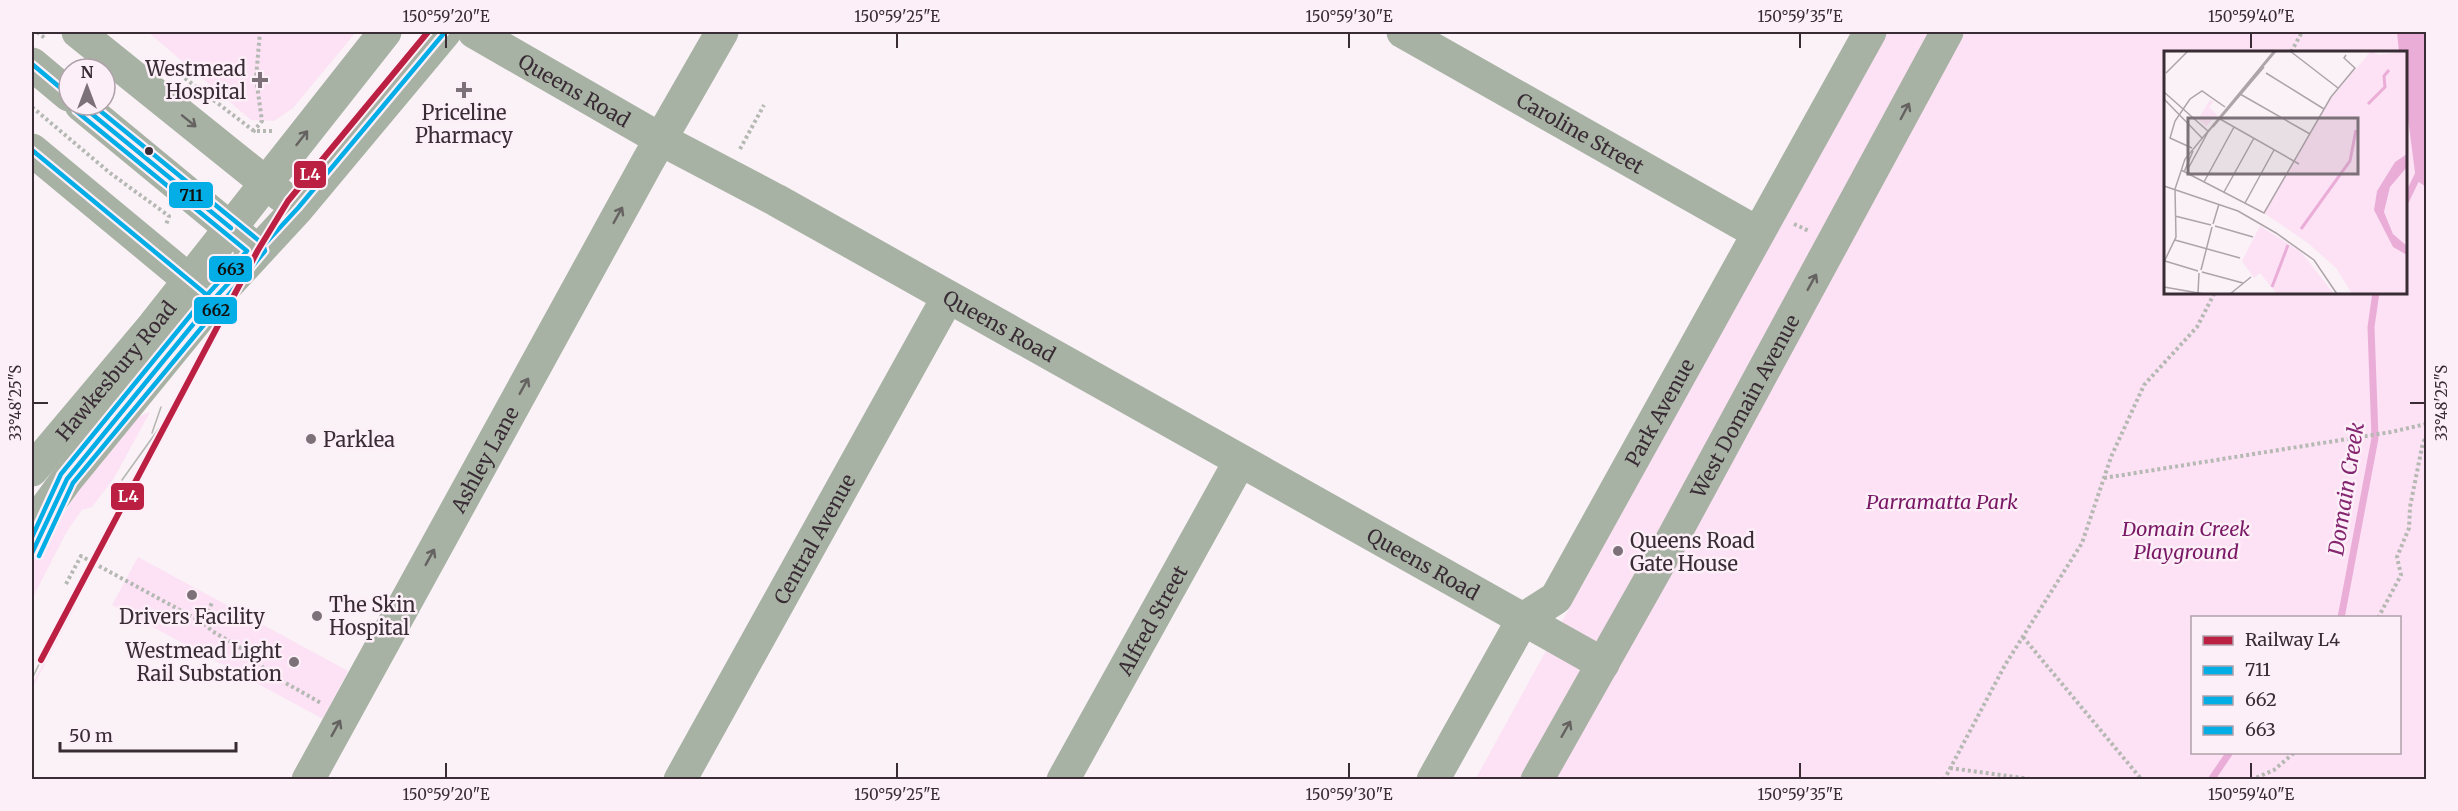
<svg xmlns="http://www.w3.org/2000/svg" width="2458" height="811" font-family="Merriweather,serif">
<style>
.green{fill:#fce2f4;fill-rule:evenodd}
.water{fill:#e9add8}
.lines{fill:none;stroke-linecap:round;stroke-linejoin:round}
.stream{stroke:#e9add8;stroke-width:7}
.path{stroke:#b6b9b3;stroke-width:4;stroke-dasharray:3 3;stroke-linecap:butt}
.minor{stroke:#a8b2a4;stroke-width:33}
.tram{stroke:#b3b5b0;stroke-width:1.5}
.bus-1-casing{stroke:#fdeff8;stroke-width:9}
.bus-2-casing{stroke:#fdeff8;stroke-width:9}
.bus-3-casing{stroke:#fdeff8;stroke-width:9}
.bus-1{stroke:#03aee6;stroke-width:4.5}
.bus-2{stroke:#03aee6;stroke-width:4.5}
.bus-3{stroke:#03aee6;stroke-width:4.5}
.rail-1-casing{stroke:#fdeff8;stroke-width:10}
.rail-1{stroke:#bb2043;stroke-width:6}
.oneway{stroke:#656261}
.ticks{fill:none;stroke:#392c35;stroke-width:2}
.poi-dot{fill:#7d7179;stroke:#fdeff8;stroke-width:2}
.bus-dot{fill:#392c35;stroke:#fdeff8;stroke-width:2}
.labels{text-anchor:middle;dominant-baseline:central;stroke-width:5;stroke-linejoin:round;paint-order:stroke}
.poi-label{font-size:20px;fill:#392c35;stroke:#fdeff8;text-anchor:start}
.street-label{font-size:20px;fill:#392c35;stroke:#fdeff8}
.park-label{font-size:20px;font-style:italic;fill:#791966;stroke:#fdeff8}
.water-label{font-size:21px;font-style:italic;fill:#852671;stroke:#fdeff8}
.inset-river{fill:none;stroke:#e9add8;stroke-width:3}
.inset-road{fill:none;stroke:#ada3a9;stroke-width:1.5}
.view{fill:#7d7179;fill-opacity:0.15;stroke:#7d7179;stroke-width:3}
.inset-edge{fill:none;stroke:#392c35;stroke-width:3}
.line-badge{stroke:#fdeff8;stroke-width:2}
.badge-label{font-size:16px;text-anchor:middle;font-weight:bold;fill:#fff}
.pale-badge-label{font-size:16px;text-anchor:middle;font-weight:bold;fill:#111}
.neatline{fill:none;stroke:#392c35;stroke-width:2}
.ticks-label{font-size:15px;text-anchor:middle;fill:#392c35}
</style>
<rect width="100%" height="100%" fill="#faf2f7"/>
<g class="green">
<path d="M 148,32 L 356,32 L 293,108 L 274,121 L 251,120 Z"/>
<path d="M 1886,32 L 2426,32 L 2426,779 L 1475,780 ZM 2166,52 L 2406,52 L 2406,292 L 2166,292 ZM 2192,618 L 2400,618 L 2400,752 L 2192,752 Z"/>
<path d="M 150,412 L 114,478 L 92,507 L 82,510 L 67,531 L 32,599 L 32,560 L 93,470 L 131,420 Z"/>
<path d="M 138,557 L 348,671 L 323,719 L 112,605 Z"/>
<path d="M 74,606 L 75,607 L 32,689 L 32,685 Z"/>
</g>
<path class="water" d="M 2397,32 L 2426,32 L 2426,187 L 2416,180 L 2406,103 L 2406,52 L 2399,52 Z"/>
<g class="lines">
<g class="stream">
<path d="M 2406,200 L 2419,173"/>
<path d="M 2341,618 L 2375,438 L 2371,327 L 2376,292"/>
<path d="M 2211,780 L 2230,752"/>
</g>
<g class="path">
<path d="M 37,32 L 46,39"/>
<path d="M 2291,52 L 2302,32"/>
<path d="M 161,60 L 254,131 L 273,131"/>
<path d="M 32,107 L 110,173 L 169,216 L 166,225"/>
<path d="M 253,132 L 262,121 L 256,78 L 260,32"/>
<path d="M 740,149 L 764,105"/>
<path d="M 1794,224 L 1809,231"/>
<path d="M 2104,478 L 2391,432 L 2426,424"/>
<path d="M 99,566 L 202,622 L 212,631 L 249,653 L 268,673 L 321,703"/>
<path d="M 66,584 L 81,556 L 88,560"/>
<path d="M 2378,618 L 2401,575 L 2397,557 L 2409,528 L 2410,507 L 2423,442 L 2426,438"/>
<path d="M 202,622 L 213,601"/>
<path d="M 2023,637 L 2142,780"/>
<path d="M 1950,768 L 2037,780"/>
<path d="M 1944,780 L 2005,665 L 2082,543 L 2111,457 L 2144,385 L 2197,327 L 2215,292"/>
<path d="M 2251,780 L 2274,770 L 2295,752"/>
</g>
<g class="minor">
<path d="M 78,32 L 282,196"/>
<path id="s1" d="M 474,32 L 660,139 L 776,200 L 1603,664"/>
<path id="s2" d="M 1403,32 L 1758,233"/>
<path d="M 32,64 L 69,95"/>
<path d="M 81,105 L 247,242"/>
<path d="M 32,150 L 207,295"/>
<path id="s3" d="M 32,470 L 154,325 L 385,32"/>
<path d="M 32,527 L 67,479 L 213,300 L 298,208 L 445,32"/>
<path id="s4" d="M 308,780 L 648,161 L 722,32"/>
<path id="s5" d="M 680,780 L 948,297"/>
<path id="s6" d="M 1063,780 L 1240,461"/>
<path id="s7" d="M 1433,780 L 1523,619 L 1556,598 L 1870,32"/>
<path id="s8" d="M 1537,780 L 1656,569 L 1947,32"/>
</g>
<g class="tram">
<path d="M 152,433 L 161,407"/>
<path d="M 122,480 L 175,406"/>
<path d="M 132,489 L 143,459"/>
<path d="M 32,679 L 41,660"/>
</g>
<g class="bus-1-casing">
<g id="bus-1">
<path d="M 32,64 L 69,95"/>
<path d="M 81,105 L 231,228"/>
<path d="M 32,150 L 213,300"/>
<path d="M 32,553 L 67,479 L 213,300 L 298,208 L 445,32"/>
</g>
</g>
<g class="bus-2-casing">
<path id="bus-2" d="M 39,556 L 73,483 L 265,251 L 263,244 L 93,105"/>
</g>
<g class="bus-3-casing">
<path id="bus-3" d="M 32,537 L 61,474 L 207,295 L 247,251 L 76,111"/>
</g>
<use href="#bus-1" class="bus-1"/>
<use href="#bus-2" class="bus-2"/>
<use href="#bus-3" class="bus-3"/>
<g class="rail-1-casing">
<path id="rail-1" d="M 41,660 L 258,250 L 288,201 L 428,32"/>
</g>
<use href="#rail-1" class="rail-1"/>
</g>
<defs><path id="oneway-shaft" d="M-6 0H5M1.5-3L5.5 0L1.5 3" fill="none" stroke-width="1.6" stroke-linecap="round" stroke-linejoin="round" transform="scale(1.5)"/></defs>
<g class="oneway">
<use href="#oneway-shaft" transform="translate(1905 111) rotate(-62)"/>
<use href="#oneway-shaft" transform="translate(189 121) rotate(39)"/>
<use href="#oneway-shaft" transform="translate(302 138) rotate(-52)"/>
<use href="#oneway-shaft" transform="translate(618 215) rotate(-61)"/>
<use href="#oneway-shaft" transform="translate(1812 282) rotate(-61)"/>
<use href="#oneway-shaft" transform="translate(524 386) rotate(-61)"/>
<use href="#oneway-shaft" transform="translate(430 557) rotate(-61)"/>
<use href="#oneway-shaft" transform="translate(336 728) rotate(-61)"/>
<use href="#oneway-shaft" transform="translate(1566 729) rotate(-60)"/>
</g>
<path class="ticks" d="M 446,33 L 446,48M 897,33 L 897,48M 1349,33 L 1349,48M 1800,33 L 1800,48M 2251,33 L 2251,48M 33,403 L 48,403M 2410,403 L 2425,403M 446,763 L 446,778M 897,763 L 897,778M 1349,763 L 1349,778M 1800,763 L 1800,778M 2251,763 L 2251,778"/>
<g class="poi-dot">
<path d="M257 71h6v6h6v6h-6v6h-6v-6h-6v-6h6z"/>
<path d="M461 81h6v6h6v6h-6v6h-6v-6h-6v-6h6z"/>
<circle cx="311" cy="439" r="6"/>
<circle cx="1618" cy="551" r="6"/>
<circle cx="192" cy="595" r="6"/>
<circle cx="317" cy="616" r="6"/>
<circle cx="294" cy="662" r="6"/>
</g>
<circle class="bus-dot" cx="149" cy="151" r="5"/>
<g class="labels">
<g class="poi-label">
<text x="246" y="68" text-anchor="end">Westmead<tspan x="246" dy="23">Hospital</tspan></text>
<text x="464" y="112" text-anchor="middle">Priceline<tspan x="464" dy="23">Pharmacy</tspan></text>
<text x="323" y="439">Parklea</text>
<text x="1630" y="540">Queens Road<tspan x="1630" dy="23">Gate House</tspan></text>
<text x="329" y="604">The Skin<tspan x="329" dy="23">Hospital</tspan></text>
<text x="192" y="616" text-anchor="middle">Drivers Facility</text>
<text x="282" y="650" text-anchor="end">Westmead Light<tspan x="282" dy="23">Rail Substation</tspan></text>
</g>
<g class="street-label">
<text stroke="none"><textPath href="#s1" startOffset="116">Queens Road</textPath></text>
<text stroke="none"><textPath href="#s2" startOffset="204">Caroline Street</textPath></text>
<text stroke="none"><textPath href="#s1" startOffset="602">Queens Road</textPath></text>
<text stroke="none"><textPath href="#s3" startOffset="130">Hawkesbury Road</textPath></text>
<text stroke="none"><textPath href="#s8" startOffset="428">West Domain Avenue</textPath></text>
<text stroke="none"><textPath href="#s7" startOffset="436">Park Avenue</textPath></text>
<text stroke="none"><textPath href="#s4" startOffset="366">Ashley Lane</textPath></text>
<text stroke="none"><textPath href="#s5" startOffset="276">Central Avenue</textPath></text>
<text stroke="none"><textPath href="#s1" startOffset="1088">Queens Road</textPath></text>
<text stroke="none"><textPath href="#s6" startOffset="183">Alfred Street</textPath></text>
</g>
<g class="park-label">
<text x="1942" y="501">Parramatta Park</text>
<text x="2186" y="528">Domain Creek<tspan x="2186" dy="23">Playground</tspan></text>
</g>
<g class="water-label">
<text transform="translate(2346 489) rotate(-81)">Domain Creek</text>
</g>
</g>
<g transform="translate(2164 51)">
<rect width="243" height="243" fill="#faf2f7"/>
<path d="M 207,0 L 215,4 L 243,0 L 243,103 L 231,111 L 213,140 L 210,159 L 229,196 L 243,204 L 243,243 L 188,243 L 172,217 L 144,192 L 100,162 L 166,49 ZM 46,49 L 50,50 L 45,56 L 53,64 L 42,75 L 34,68 ZM 243,116 L 243,195 L 229,183 L 220,161 L 226,136 ZM 96,175 L 137,201 L 170,243 L 113,243 L 96,222 L 90,227 L 78,210 Z" fill="#fce2f4"/>
<path d="M 243,103 L 243,116 L 226,136 L 220,161 L 229,183 L 243,195 L 243,204 L 229,196 L 210,159 L 213,140 L 231,111 Z" fill="#e9add8"/>
<path class="inset-river" d="M 204,53 L 221,36 L 220,25 L 225,19M 137,178 L 186,110 L 192,79M 108,236 L 124,194"/>
<path class="inset-road" d="M 126,0 L 174,37M 2,22 L 24,0M 102,22 L 160,58M 0,41 L 45,81M 76,43 L 146,83M 0,48 L 38,87M 56,68 L 135,113M 49,76 L 100,16M 28,97 L 6,87 L 11,70 L 26,48 L 38,40 L 61,56M 25,116 L 44,81 L 112,0M 17,119 L 100,162 L 167,46 L 191,17 L 180,7 L 182,4M 20,121 L 29,100M 40,131 L 70,76M 0,135 L 74,160 L 112,182 L 150,209 L 173,243M 60,141 L 90,87M 81,152 L 110,99M 11,165 L 47,174M 49,173 L 55,153M 51,175 L 89,186M 11,189 L 76,207M 1,210 L 34,220M 0,211 L 12,186 L 11,138 L 21,108 L 110,0M 37,219 L 48,176M 38,221 L 79,232M 0,236 L 40,243M 34,242 L 35,222M 66,243 L 87,226"/>
<path class="view" d="M 24,67 L 194,67 L 194,123 L 24,123 Z"/>
<rect width="243" height="243" class="inset-edge"/>
</g>
<g class="line-badge">
<rect x="293" y="160" width="34" height="29" rx="6" fill="#bb2043"/>
<rect x="168" y="181" width="46" height="28" rx="6" fill="#03aee6"/>
<rect x="208" y="255" width="45" height="28" rx="6" fill="#03aee6"/>
<rect x="193" y="296" width="45" height="29" rx="6" fill="#03aee6"/>
<rect x="110" y="482" width="35" height="29" rx="6" fill="#bb2043"/>
</g>
<g class="badge-label">
<text x="310" y="180">L4</text>
<text x="128" y="502">L4</text>
</g>
<g class="pale-badge-label">
<text x="191" y="201">711</text>
<text x="231" y="275">663</text>
<text x="216" y="316">662</text>
</g>
<rect width="2458" height="811" fill="none" stroke="#fdeff8" stroke-width="66"/>
<rect x="2191" y="616" width="210" height="138" fill="#fdeff8" stroke="#afa1aa" stroke-width="1.5"/>
<rect x="2203" y="636" width="30" height="9" fill="#bb2043" stroke="#afa1aa" stroke-width="1.5"/>
<text x="2245" y="646" font-size="18" fill="#392c35">Railway L4</text>
<rect x="2203" y="666" width="30" height="9" fill="#03aee6" stroke="#afa1aa" stroke-width="1.5"/>
<text x="2245" y="676" font-size="18" fill="#392c35">711</text>
<rect x="2203" y="696" width="30" height="9" fill="#03aee6" stroke="#afa1aa" stroke-width="1.5"/>
<text x="2245" y="706" font-size="18" fill="#392c35">662</text>
<rect x="2203" y="726" width="30" height="9" fill="#03aee6" stroke="#afa1aa" stroke-width="1.5"/>
<text x="2245" y="736" font-size="18" fill="#392c35">663</text>
<g transform="translate(87 87)"><circle r="28" fill="#fdeff8" stroke="#afa1aa" stroke-width="1.5"/>
<path d="M0-4.5L10 22L0 15L-10 22Z" fill="#7d7179"/>
<text y="-9" font-size="16" font-weight="bold" text-anchor="middle" fill="#392c35">N</text>
</g>
<path d="M60 742v9h176v-9" fill="none" stroke="#392c35" stroke-width="3"/>
<text x="69" y="742" font-size="18" fill="#392c35" stroke="#fdeff8" stroke-width="4.5" paint-order="stroke">50 m</text>
<rect x="33" y="33" width="2392" height="745" class="neatline"/>
<g class="ticks-label">
<text x="446" y="22">150°59'20"E</text>
<text x="897" y="22">150°59'25"E</text>
<text x="1349" y="22">150°59'30"E</text>
<text x="1800" y="22">150°59'35"E</text>
<text x="2251" y="22">150°59'40"E</text>
<text transform="translate(16 403) rotate(-90)" y="5">33°48'25"S</text>
<text transform="translate(2442 403) rotate(-90)" y="5">33°48'25"S</text>
<text x="446" y="800">150°59'20"E</text>
<text x="897" y="800">150°59'25"E</text>
<text x="1349" y="800">150°59'30"E</text>
<text x="1800" y="800">150°59'35"E</text>
<text x="2251" y="800">150°59'40"E</text>
</g>
</svg>
